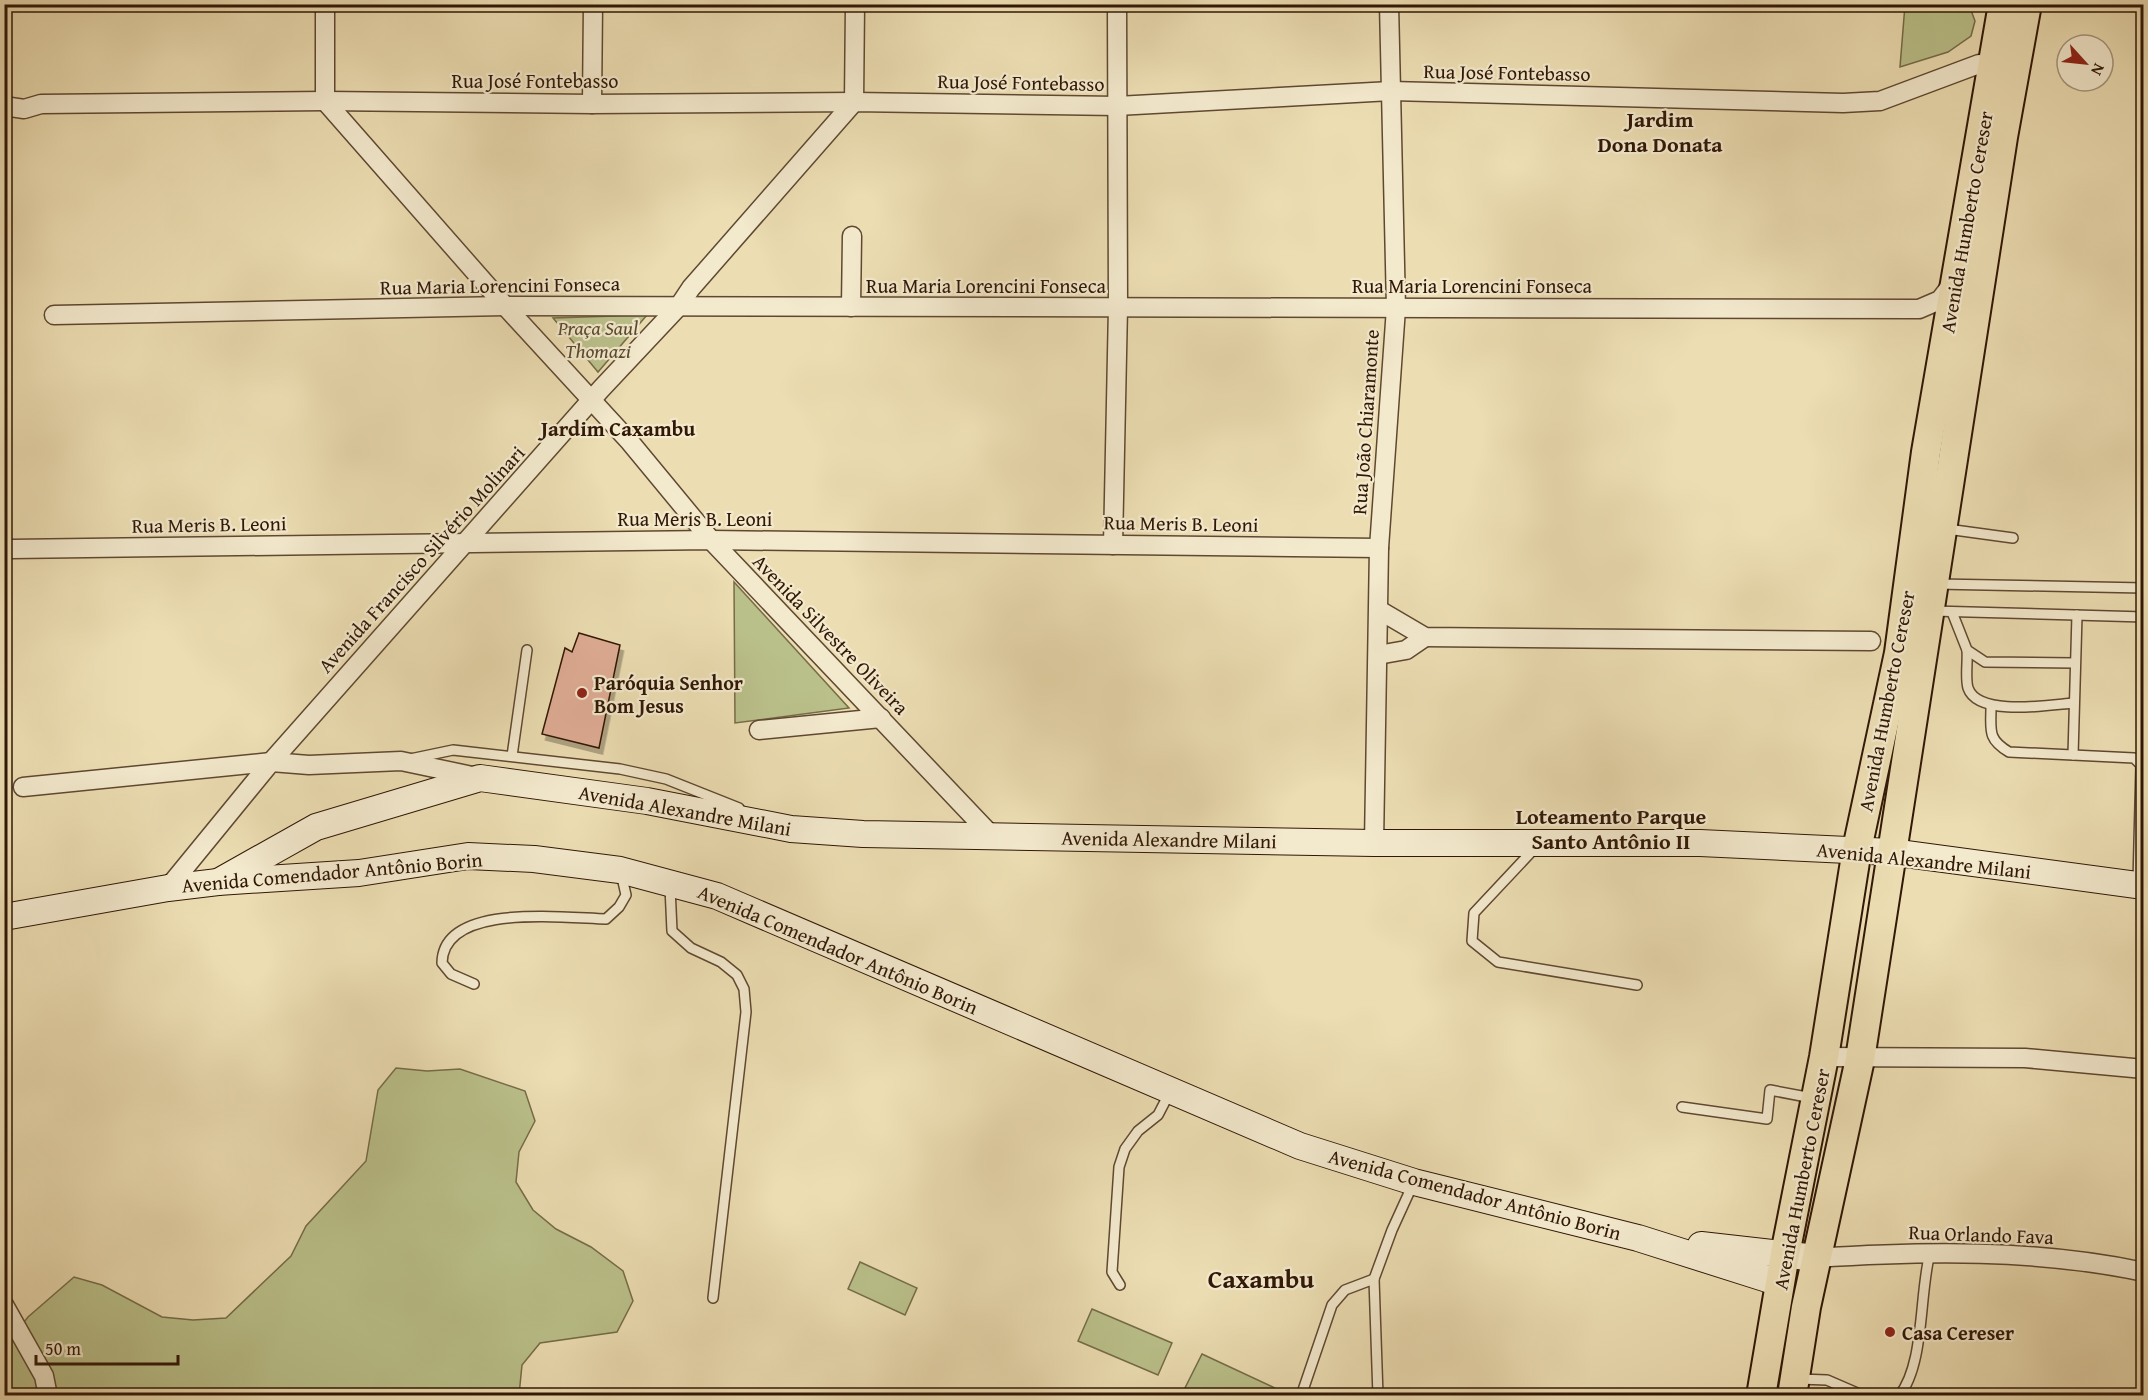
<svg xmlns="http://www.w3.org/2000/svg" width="2148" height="1400" font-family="'Gentium Book Plus',serif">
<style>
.green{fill:#bac08a;stroke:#756c48;stroke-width:1.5}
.building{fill:#dfac95;stroke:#301706;stroke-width:1.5;filter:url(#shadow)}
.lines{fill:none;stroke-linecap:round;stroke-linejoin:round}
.lane-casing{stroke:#5f4831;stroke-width:12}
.street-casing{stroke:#5f4831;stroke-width:21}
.secondary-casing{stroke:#301706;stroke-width:28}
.primary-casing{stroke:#301706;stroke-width:32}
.lane{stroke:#f3e9cd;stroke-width:9}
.street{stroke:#f3e9cd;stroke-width:18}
.secondary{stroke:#f3e9cd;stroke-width:26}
.primary{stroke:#ecddb2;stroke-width:28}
.poi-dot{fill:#8f2418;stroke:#f3e9cd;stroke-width:2}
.labels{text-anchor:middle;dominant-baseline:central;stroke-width:4.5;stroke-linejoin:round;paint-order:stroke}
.street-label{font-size:20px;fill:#301706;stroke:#f3e9cd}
.park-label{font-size:20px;font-style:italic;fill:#594a2e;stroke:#f3e9cd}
.poi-label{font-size:20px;font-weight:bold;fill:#301706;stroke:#f3e9cd;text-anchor:start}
.neighbourhood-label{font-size:21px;font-weight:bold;fill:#301706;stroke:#f3e9cd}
.quarter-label{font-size:22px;font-weight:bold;fill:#301706;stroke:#f3e9cd}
.district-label{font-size:26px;font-weight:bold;fill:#301706;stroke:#f3e9cd}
</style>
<defs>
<filter id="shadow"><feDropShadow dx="3.5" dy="6" stdDeviation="0" flood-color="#0004"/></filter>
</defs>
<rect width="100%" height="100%" fill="#ecddb2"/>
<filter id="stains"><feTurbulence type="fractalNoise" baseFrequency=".00333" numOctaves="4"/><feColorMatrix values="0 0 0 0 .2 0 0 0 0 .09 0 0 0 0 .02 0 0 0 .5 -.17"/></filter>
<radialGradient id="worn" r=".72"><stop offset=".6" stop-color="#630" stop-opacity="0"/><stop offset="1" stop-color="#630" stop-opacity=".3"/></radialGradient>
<g class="green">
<path d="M 1905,5 L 1969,5 L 1975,21 L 1971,36 L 1948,52 L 1900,67 Z"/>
<path d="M 647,315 L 598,372 L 553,318 Z"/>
<path d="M 734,582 L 849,708 L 735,723 Z"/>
<path d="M 396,1068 L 427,1071 L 460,1069 L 525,1091 L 535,1121 L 519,1152 L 516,1182 L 533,1210 L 556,1229 L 591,1247 L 623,1271 L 633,1301 L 617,1332 L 540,1343 L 522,1365 L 519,1395 L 5,1396 L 5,1346 L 28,1317 L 74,1277 L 102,1285 L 162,1317 L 193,1320 L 226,1318 L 291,1256 L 306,1226 L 366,1161 L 378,1090 Z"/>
<path d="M 860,1262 L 917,1288 L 905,1315 L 848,1289 Z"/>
<path d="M 1092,1309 L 1172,1343 L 1158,1375 L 1078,1341 Z"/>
<path d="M 1202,1354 L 1275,1388 L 1272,1395 L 1201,1395 L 1185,1388 Z"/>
</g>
<path class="building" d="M 579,633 L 620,645 L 599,748 L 542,734 L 565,648 L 572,652 Z"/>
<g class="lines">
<g class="lane-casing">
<g id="lane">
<path d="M 1947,529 L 2013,538"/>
<path d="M 1937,584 L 2144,588"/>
<path d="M 1933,611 L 2144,617"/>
<path d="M 1952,612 L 1967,650 L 1985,662 L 2074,663"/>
<path d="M 1967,650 C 1968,661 1965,678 1968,688 C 1978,717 2049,705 2073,703"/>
<path d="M 1991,707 C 1991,730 1987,739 2009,752 L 2134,758 L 2141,765 L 2138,882"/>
<path d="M 2073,755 L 2077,615"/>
<path d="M 512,756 L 527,650"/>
<path d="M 410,759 L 453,750 L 620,769 L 666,779 L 739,808"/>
<path d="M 1535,848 L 1474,913 L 1472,941 L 1498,962 L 1637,985"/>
<path d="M 670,887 L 672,931 L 691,948 L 721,962 L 737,975 L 744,989 L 746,1012 L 713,1298"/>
<path d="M 474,984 L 451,974 L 442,963 C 443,902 565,918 606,919 L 619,907 L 626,895 L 621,873"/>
<path d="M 1682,1107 L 1767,1119 L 1770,1090 L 1812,1098"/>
<path d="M 1120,1285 L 1112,1272 L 1119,1167 L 1125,1149 L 1138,1131 L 1158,1115 L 1170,1092"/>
<path d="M 1799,1379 L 1827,1380 L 1864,1396"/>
<path d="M 1301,1396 L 1332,1305 L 1345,1290 L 1374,1279"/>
<path d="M 1378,1396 L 1374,1279 L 1392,1230 L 1413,1184"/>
<path d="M 1899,1396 C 1925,1364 1919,1294 1930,1253"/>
<path d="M 2070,1396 L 2098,1396"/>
</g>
</g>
<g class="street-casing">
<g id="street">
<path d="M 325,4 L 325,101 L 505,306 L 630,442 L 711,540 L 991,835"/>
<path d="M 592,104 L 593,4"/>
<path d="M 4,106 L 24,109 L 41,104 L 325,101 L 592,104 L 854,102 L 1117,106 L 1391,91 L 1843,103 L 1880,101 L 1979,64 L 1993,69 L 1997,77"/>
<path d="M 851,307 L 852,236"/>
<path d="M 54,315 L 505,306 L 1919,309 L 1940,300 L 1953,283"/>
<path d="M 1113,545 L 1118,307 L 1117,4"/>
<path d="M 11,549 L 711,540 L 1379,548"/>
<path d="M 1379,610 L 1425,637 L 1871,641"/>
<path d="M 1378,655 L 1406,650 L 1425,637"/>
<path d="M 759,730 L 881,718"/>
<path d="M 23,787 L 271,762 L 309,765 L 401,761 L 477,777"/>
<path d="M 1374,843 L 1379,548 L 1396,308 L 1389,4"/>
<path d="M 168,888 L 271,762 L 601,389 L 679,306 L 691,288 L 854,102 L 855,4"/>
<path d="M 1824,1057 L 2025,1058 L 2144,1069"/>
<path d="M 1816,1258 C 1924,1251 2037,1249 2144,1272"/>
<path d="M 4,1305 L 44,1376 L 48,1396"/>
</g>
</g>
<g class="secondary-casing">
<g id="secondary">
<path d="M 218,882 L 316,827 L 480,778 L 647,801 L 791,829 L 863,834 L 1374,843 L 1700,843 L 1891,852 L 2144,886"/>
<path d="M 4,917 L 168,888 L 218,882 L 359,873 L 468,856 L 534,859 L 620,870 L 717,896 L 1300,1146 L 1414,1182 L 1638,1238 L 1780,1283"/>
<path d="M 1701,1245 L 1816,1258"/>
</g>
</g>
<g class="primary-casing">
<g id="primary">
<path d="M 1761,1396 L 1785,1254 L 1824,1057 L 1857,849 L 1899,653 L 1926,452 L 2003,4"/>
<path d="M 1792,1396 L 1806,1307 L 1860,1059 L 2003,137 L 2027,4"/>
</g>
</g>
<use href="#lane" class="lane"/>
<use href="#street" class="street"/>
<use href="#secondary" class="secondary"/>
<use href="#primary" class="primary"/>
</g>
<g class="poi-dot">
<circle cx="582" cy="693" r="6"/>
<circle cx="1890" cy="1332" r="6"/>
</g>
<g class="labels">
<g class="street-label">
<text transform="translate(1507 72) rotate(1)">Rua José Fontebasso</text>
<text x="535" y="80">Rua José Fontebasso</text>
<text transform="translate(1021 82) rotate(1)">Rua José Fontebasso</text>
<text transform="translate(1966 222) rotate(-80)">Avenida Humberto Cereser</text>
<text transform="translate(500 285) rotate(-1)">Rua Maria Lorencini Fonseca</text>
<text x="986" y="285">Rua Maria Lorencini Fonseca</text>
<text x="1472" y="285">Rua Maria Lorencini Fonseca</text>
<text transform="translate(1365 422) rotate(-86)">Rua João Chiaramonte</text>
<text x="695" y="518">Rua Meris B. Leoni</text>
<text transform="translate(1181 523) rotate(1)">Rua Meris B. Leoni</text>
<text transform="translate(209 524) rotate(-1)">Rua Meris B. Leoni</text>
<text transform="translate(421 559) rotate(-48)">Avenida Francisco Silvério Molinari</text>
<text transform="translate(831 634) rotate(46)">Avenida Silvestre Oliveira</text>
<text transform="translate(1886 701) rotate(-79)">Avenida Humberto Cereser</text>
<text transform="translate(685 810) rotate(10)">Avenida Alexandre Milani</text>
<text transform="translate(1169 839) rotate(1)">Avenida Alexandre Milani</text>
<text transform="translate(1924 860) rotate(6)">Avenida Alexandre Milani</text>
<text transform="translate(332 872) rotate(-5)">Avenida Comendador Antônio Borin</text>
<text transform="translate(838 949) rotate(23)">Avenida Comendador Antônio Borin</text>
<text transform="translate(1801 1179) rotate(-79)">Avenida Humberto Cereser</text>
<text transform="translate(1475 1194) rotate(15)">Avenida Comendador Antônio Borin</text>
<text transform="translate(1981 1234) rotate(2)">Rua Orlando Fava</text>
</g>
<g class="park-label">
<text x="598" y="327">Praça Saul<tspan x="598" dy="23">Thomazi</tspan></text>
</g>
<g class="poi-label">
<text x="594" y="682">Paróquia Senhor<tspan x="594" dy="23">Bom Jesus</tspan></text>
<text x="1902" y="1332">Casa Cereser</text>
</g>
<g class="neighbourhood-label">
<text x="618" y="428">Jardim Caxambu</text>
</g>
<g class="quarter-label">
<text x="1660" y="119">Jardim<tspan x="1660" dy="25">Dona Donata</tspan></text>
<text x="1611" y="816">Loteamento Parque<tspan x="1611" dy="25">Santo Antônio II</tspan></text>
</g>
<g class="district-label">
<text x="1261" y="1278">Caxambu</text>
</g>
</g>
<rect width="2148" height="1400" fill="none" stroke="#ecddb2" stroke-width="24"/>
<rect x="6" y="6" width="2136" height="1388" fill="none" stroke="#301706" stroke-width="3"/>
<rect x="12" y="12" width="2124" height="1376" fill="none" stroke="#301706" stroke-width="1.5"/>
<g transform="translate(2085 63) rotate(117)"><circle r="28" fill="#f3e9cd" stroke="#a5957d" stroke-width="1.5"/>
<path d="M0-4.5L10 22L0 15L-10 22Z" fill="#8f2418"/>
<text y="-9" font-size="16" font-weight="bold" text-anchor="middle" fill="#301706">N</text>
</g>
<path d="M36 1355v9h142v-9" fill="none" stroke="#301706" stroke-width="3"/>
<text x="45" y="1355" font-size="18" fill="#301706" stroke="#f3e9cd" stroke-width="4.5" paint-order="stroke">50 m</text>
<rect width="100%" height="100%" filter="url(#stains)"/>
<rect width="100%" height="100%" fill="url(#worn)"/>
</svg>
